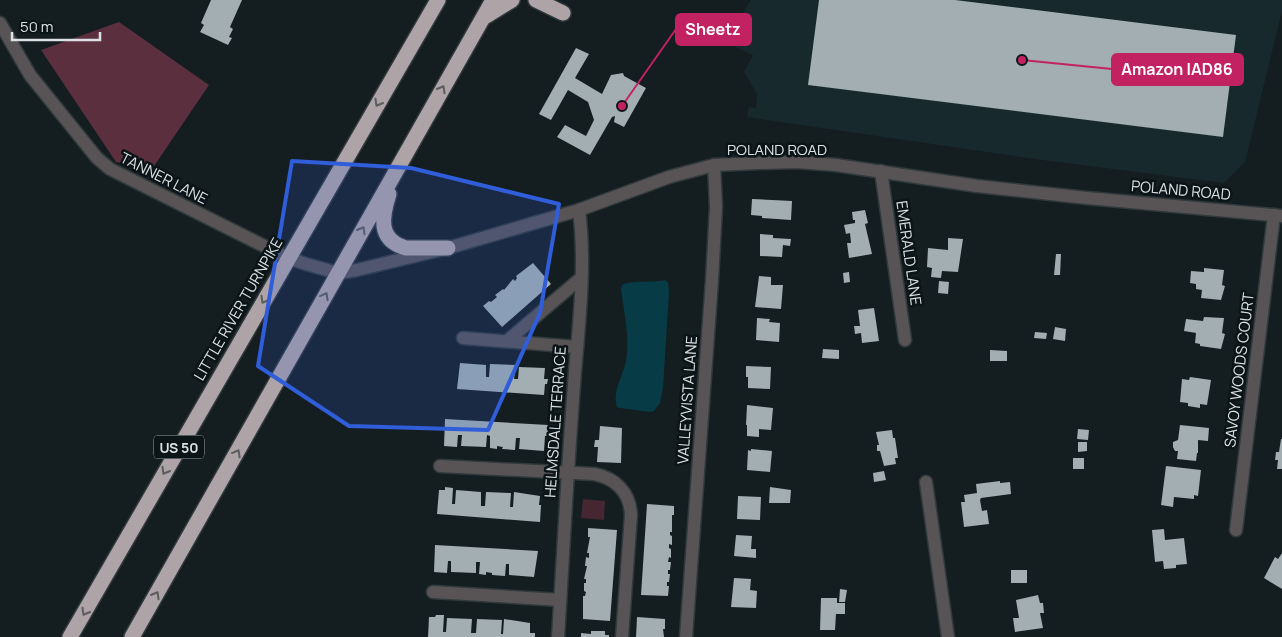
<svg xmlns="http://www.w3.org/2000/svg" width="1282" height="637" font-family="Manrope,sans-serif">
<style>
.built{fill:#18292d}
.green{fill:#462631}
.forest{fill:#5c2f3f}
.water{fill:#073b46}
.building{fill:#a2aeb1}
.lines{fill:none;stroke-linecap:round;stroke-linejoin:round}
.minor-casing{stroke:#30393b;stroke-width:15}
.highway-casing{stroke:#30393b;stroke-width:18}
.minor{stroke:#585455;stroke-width:12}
.highway{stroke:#aea3a6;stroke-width:15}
.oneway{stroke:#5c5c5e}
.marked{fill:#305dd9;fill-opacity:0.2;stroke:#305dd9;stroke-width:4;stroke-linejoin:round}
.labels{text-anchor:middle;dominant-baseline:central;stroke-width:5;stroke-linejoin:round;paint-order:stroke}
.shield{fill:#0b1417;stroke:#9da4a6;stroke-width:1}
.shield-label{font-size:14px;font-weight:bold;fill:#dce2e4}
.street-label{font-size:15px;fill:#dce2e4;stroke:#0b1417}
.leader{fill:none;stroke:#c32262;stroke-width:2}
.callout-dot{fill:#c32262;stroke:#0b1417;stroke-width:2}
.callout{fill:#c32262;stroke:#c32262;stroke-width:2}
.callout-label{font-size:16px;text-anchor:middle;font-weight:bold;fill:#fff}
</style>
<rect width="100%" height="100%" fill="#141d20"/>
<path class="built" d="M 751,0 L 1282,0 L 1282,11 L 1245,162 L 1224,183 L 1042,160 L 747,117 L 749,107 L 756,108 L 757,94 L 744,72 L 753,55 L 725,42 Z"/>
<path class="green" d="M 583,499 L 605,501 L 604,520 L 581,518 Z"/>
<path class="forest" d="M 119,22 L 209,85 L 152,169 L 116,162 L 41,50 Z"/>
<path class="water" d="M 665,280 L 668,282 L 669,292 L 663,388 L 660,403 L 654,411 L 650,412 L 620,408 L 617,407 C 612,391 623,376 626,361 C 630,337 624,313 621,289 L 622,285 C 629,280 653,283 665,280 Z"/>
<g class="building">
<path d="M 211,0 L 242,0 L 230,27 L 233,29 L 229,37 L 232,38 L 228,45 L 200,32 L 204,25 L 201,23 Z"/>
<path d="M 819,0 L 955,0 L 1236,35 L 1223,137 L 808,85 Z"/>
<path d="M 576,48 L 589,54 L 575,78 L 602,94 L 611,75 L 623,73 L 624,76 L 646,88 L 624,127 L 614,122 L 615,116 L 612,117 L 590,155 L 557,137 L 565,125 L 586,136 L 594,120 L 588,102 L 568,90 L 551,120 L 539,114 Z"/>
<path d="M 752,199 L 792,201 L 791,220 L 762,218 L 762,216 L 751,215 Z"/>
<path d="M 865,210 L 868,223 L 865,224 L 872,254 L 849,258 L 847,243 L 851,243 L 850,233 L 846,234 L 844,225 L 855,223 L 855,220 L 853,220 L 852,212 Z"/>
<path d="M 760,234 L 773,235 L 773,238 L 791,239 L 790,246 L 783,245 L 782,257 L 760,256 Z"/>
<path d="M 948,238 L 963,239 L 958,272 L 942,271 L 941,278 L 931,277 L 932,268 L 927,267 L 928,248 L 948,250 Z"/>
<path d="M 1056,254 L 1061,254 L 1060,275 L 1054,275 Z"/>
<path d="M 533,263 L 551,284 L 502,327 L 483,306 L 489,301 L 491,302 L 497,297 L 495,295 L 503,289 L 504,290 L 513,279 L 515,281 L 517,278 L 516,276 Z"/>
<path d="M 1204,268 L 1224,270 L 1222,285 L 1225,286 L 1221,300 L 1201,298 L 1202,290 L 1196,289 L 1196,284 L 1190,283 L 1191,271 L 1204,272 Z"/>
<path d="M 849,272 L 850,282 L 844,283 L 843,273 Z"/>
<path d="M 759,276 L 771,277 L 771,285 L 783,285 L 781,309 L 755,307 Z"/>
<path d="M 939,281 L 949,282 L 948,294 L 938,293 Z"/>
<path d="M 874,308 L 879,341 L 862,343 L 861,333 L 855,334 L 854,326 L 860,326 L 858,310 Z"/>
<path d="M 1204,317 L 1224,318 L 1222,333 L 1225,334 L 1221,349 L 1200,346 L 1200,344 L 1195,343 L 1196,333 L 1184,331 L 1186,319 L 1203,321 Z"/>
<path d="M 757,318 L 770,319 L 769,322 L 780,323 L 779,342 L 756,340 Z"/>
<path d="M 1055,327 L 1066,329 L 1065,341 L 1053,339 Z"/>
<path d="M 1035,332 L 1047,333 L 1046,339 L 1034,338 Z"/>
<path d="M 823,349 L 839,350 L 839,359 L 822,358 Z"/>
<path d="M 990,350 L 1007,351 L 1007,361 L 990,361 Z"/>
<path d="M 460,363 L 486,365 L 486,377 L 489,377 L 490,364 L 516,365 L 514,379 L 518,379 L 519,367 L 545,368 L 544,379 L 548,379 L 547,384 L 545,384 L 544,395 L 457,389 Z"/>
<path d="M 746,366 L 771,367 L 770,389 L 748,388 L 748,377 L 746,377 Z"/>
<path d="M 1190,377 L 1211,380 L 1207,405 L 1200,404 L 1200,408 L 1188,406 L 1188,403 L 1180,402 L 1182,379 L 1189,380 Z"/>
<path d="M 747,405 L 773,408 L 771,430 L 759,429 L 759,437 L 747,436 L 747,425 L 746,425 Z"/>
<path d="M 445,419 L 548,425 L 548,436 L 545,436 L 544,451 L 519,449 L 520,438 L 516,438 L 515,450 L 502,449 L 503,447 L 497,446 L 497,449 L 490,448 L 490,436 L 487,435 L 486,447 L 461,446 L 462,435 L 458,435 L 457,447 L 444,446 Z"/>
<path d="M 1180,425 L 1209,428 L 1208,441 L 1198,440 L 1198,453 L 1197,453 L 1196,461 L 1177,459 L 1178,451 L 1175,451 L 1173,447 L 1173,442 L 1178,440 Z"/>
<path d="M 600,426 L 622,428 L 621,463 L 597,462 L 598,447 L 594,447 L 595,440 L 599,440 Z"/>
<path d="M 1078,429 L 1089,430 L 1088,440 L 1077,439 Z"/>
<path d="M 892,430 L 893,438 L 895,438 L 898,458 L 895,458 L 896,464 L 884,466 L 880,451 L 877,451 L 877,445 L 879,445 L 876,432 Z"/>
<path d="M 1281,439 L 1282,439 L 1282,469 L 1277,469 L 1278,460 L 1275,460 L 1276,452 L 1279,452 Z"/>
<path d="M 1078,442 L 1087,442 L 1087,451 L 1078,452 Z"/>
<path d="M 751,449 L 772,451 L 770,472 L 747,470 L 748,450 L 751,451 Z"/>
<rect x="1073" y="458" width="11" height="11"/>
<path d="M 1166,466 L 1201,470 L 1198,496 L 1194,495 L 1194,499 L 1174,497 L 1173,507 L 1161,505 Z"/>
<path d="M 884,471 L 886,480 L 874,482 L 873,473 Z"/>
<path d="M 1000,481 L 1000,483 L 1010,482 L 1011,494 L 981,498 L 980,500 L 982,511 L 987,510 L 989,524 L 964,527 L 961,502 L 965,502 L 964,495 L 977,493 L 976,484 Z"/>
<path d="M 445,487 L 453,488 L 452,504 L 455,504 L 456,490 L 481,492 L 481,506 L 485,506 L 486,492 L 511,493 L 510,507 L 513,507 L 514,492 L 540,496 L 539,505 L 541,505 L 540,522 L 437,514 L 439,490 L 445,490 Z"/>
<path d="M 770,487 L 791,490 L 790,503 L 769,503 Z"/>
<path d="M 738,496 L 761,497 L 760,520 L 737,519 Z"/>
<path d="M 647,504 L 674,506 L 674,515 L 672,515 L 672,532 L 670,532 L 670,535 L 672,536 L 672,545 L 669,544 L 669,548 L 671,549 L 671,558 L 669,557 L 668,562 L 671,562 L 670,570 L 668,570 L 668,574 L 670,574 L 669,582 L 667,582 L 667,586 L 669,586 L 668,596 L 641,595 Z"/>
<path d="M 588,528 L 617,530 L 610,621 L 583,619 L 583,596 L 585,596 L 586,592 L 584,591 L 584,583 L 586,583 L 586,579 L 584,579 L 587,566 L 585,566 L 586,557 L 589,558 L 589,553 L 587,553 L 590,537 L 588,537 Z"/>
<path d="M 1164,529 L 1165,540 L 1184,538 L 1187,564 L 1176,565 L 1176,568 L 1164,569 L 1163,561 L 1155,562 L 1152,530 Z"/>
<path d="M 736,535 L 752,536 L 751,549 L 756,549 L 756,558 L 734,556 Z"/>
<path d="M 435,545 L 538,551 L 534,577 L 509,575 L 509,564 L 506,564 L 505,576 L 492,575 L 492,573 L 486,572 L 486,575 L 479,574 L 480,562 L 476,562 L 476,573 L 451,572 L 451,561 L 448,561 L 447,573 L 434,572 Z"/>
<path d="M 1282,553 L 1282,589 L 1264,578 L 1275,557 L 1278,559 Z"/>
<rect x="1011" y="570" width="16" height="13"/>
<path d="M 734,578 L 751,579 L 750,590 L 757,591 L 756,608 L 731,607 Z"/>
<path d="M 840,589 L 847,590 L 845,602 L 839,602 Z"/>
<path d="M 1038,595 L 1040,603 L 1043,603 L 1044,613 L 1040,613 L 1043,628 L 1015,632 L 1013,618 L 1019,618 L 1016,600 Z"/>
<path d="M 821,598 L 837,598 L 837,603 L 845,603 L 845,614 L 836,614 L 835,630 L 820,630 Z"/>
<path d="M 436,615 L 444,615 L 443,632 L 446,632 L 447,618 L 472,619 L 471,633 L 476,633 L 477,619 L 502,620 L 501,634 L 503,634 L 504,619 L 530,623 L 530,633 L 535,633 L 535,637 L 428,637 L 429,617 L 435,617 Z"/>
<path d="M 637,617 L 665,619 L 665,629 L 663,629 L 664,637 L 636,637 Z"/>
<path d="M 591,631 L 605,631 L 605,635 L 609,635 L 609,637 L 581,637 L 581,633 L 591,634 Z"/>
</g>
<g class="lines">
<g class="minor-casing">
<g id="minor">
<path d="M 0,23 L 30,75 L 97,158 L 110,169 L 288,258 L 306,264 L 338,273 L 357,270 L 448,248 L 579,210 L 669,177 L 714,165 L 759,163 L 797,162 L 836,165 L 977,186 L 1087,198 L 1282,216"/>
<path d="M 881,171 L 905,340"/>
<path d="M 463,338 L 577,347"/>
<path d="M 507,341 L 581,278"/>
<path d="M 440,466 L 594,474 C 616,478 630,493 631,515 L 622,637"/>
<path d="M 926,482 L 948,637"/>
<path d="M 1236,530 L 1274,215"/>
<path d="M 433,592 L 560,600"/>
<path d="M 558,637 C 563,558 567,478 573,399 C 577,337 587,272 579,210"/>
<path d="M 686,637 L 712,280 L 716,207 L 714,165"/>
</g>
</g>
<g class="highway-casing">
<g id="highway">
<path d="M 536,0 L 563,13"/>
<path d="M 486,16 L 512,0"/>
<path d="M 389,194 C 382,216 377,240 406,248 L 448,248"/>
<path d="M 70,637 L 438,0"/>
<path d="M 132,637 L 493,0"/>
</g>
</g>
<use href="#minor" class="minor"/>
<use href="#highway" class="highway"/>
</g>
<defs><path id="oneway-chevron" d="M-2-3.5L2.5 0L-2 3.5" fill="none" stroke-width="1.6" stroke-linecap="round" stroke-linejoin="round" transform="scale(1.25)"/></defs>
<g class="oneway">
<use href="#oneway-chevron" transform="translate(442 89) rotate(-60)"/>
<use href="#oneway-chevron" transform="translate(378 103) rotate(120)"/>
<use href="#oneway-chevron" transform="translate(362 230) rotate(-60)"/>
<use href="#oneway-chevron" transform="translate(325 296) rotate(-61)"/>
<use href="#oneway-chevron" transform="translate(264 300) rotate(120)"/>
<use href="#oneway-chevron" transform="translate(237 453) rotate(-61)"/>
<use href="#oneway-chevron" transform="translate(165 471) rotate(120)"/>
<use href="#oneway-chevron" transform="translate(156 595) rotate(-60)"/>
<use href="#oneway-chevron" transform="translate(85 612) rotate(120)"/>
</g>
<path class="marked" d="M 292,161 L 411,168 L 559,204 L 540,313 L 488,430 L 349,426 L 258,366 Z"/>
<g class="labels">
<rect class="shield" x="154" y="435.5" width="50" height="23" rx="4"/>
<g class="shield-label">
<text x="179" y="447">US 50</text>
</g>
<g class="street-label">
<text x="777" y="149">POLAND ROAD</text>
<text transform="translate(164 178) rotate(27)">TANNER LANE</text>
<text transform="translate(1181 190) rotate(5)">POLAND ROAD</text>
<text transform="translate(909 253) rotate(82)">EMERALD LANE</text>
<text transform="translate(238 309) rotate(-60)">LITTLE RIVER TURNPIKE</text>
<text transform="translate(1239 370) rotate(-83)">SAVOY WOODS COURT</text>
<text transform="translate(687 400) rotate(-86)">VALLEYVISTA LANE</text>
<text transform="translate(555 422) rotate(-86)">HELMSDALE TERRACE</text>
</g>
</g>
<path class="leader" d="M622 106L676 29M1022 60L1112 69"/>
<g class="callout-dot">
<circle cx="622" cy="106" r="5"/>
<circle cx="1022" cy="60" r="5"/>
</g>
<g class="callout">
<rect x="676" y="14" width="75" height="31" rx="5"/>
<rect x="1112" y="54" width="131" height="31" rx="5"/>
</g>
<g class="callout-label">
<text x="713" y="35">Sheetz</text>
<text x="1177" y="75">Amazon IAD86</text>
</g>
<path d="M12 32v8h88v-8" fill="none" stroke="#dce2e4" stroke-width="2.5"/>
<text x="20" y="32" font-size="15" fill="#dce2e4" stroke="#0b1417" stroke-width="4" paint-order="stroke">50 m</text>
</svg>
